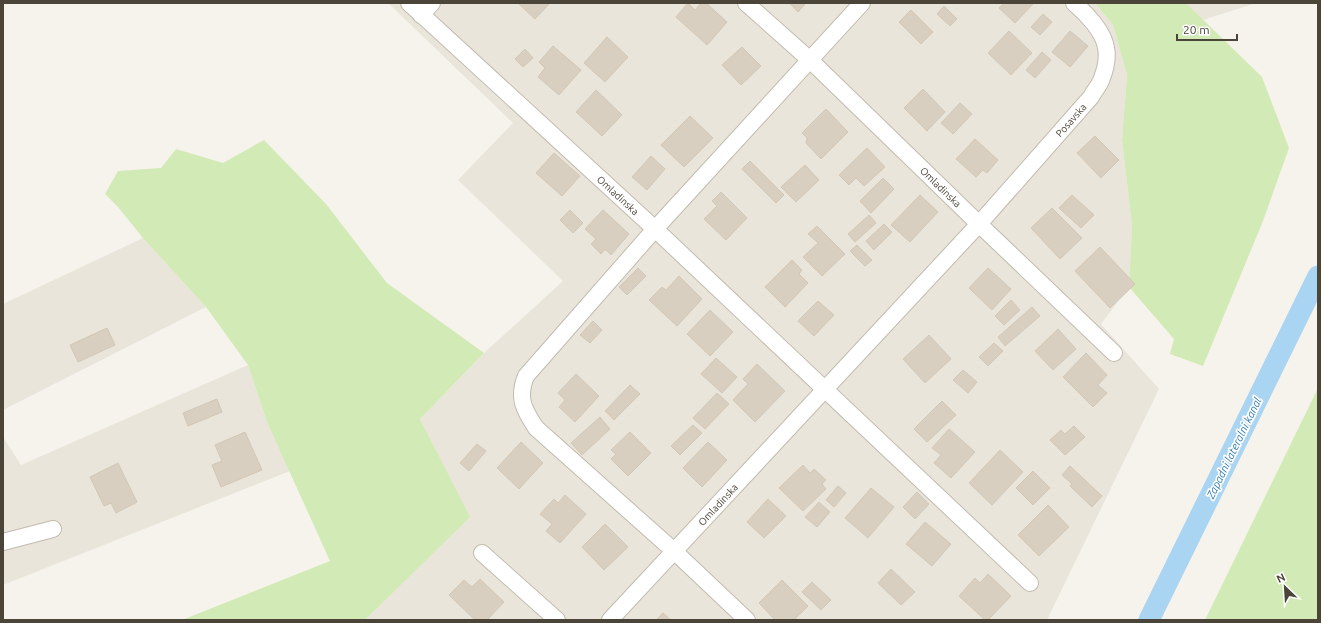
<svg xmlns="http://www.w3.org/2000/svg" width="1321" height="623" font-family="Ubuntu,sans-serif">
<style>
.residential{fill:#eae5da}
.green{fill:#d2eab5}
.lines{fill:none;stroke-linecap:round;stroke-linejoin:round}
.canal{stroke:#a9d4f2;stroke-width:21}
.building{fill:#d8cfc1;stroke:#d3c7b4}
.street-casing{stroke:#c2bbae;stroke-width:18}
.street{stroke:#fff;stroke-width:16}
.labels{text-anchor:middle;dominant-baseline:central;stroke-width:3.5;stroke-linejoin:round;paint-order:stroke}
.street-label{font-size:10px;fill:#4b4439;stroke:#fff}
.water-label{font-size:11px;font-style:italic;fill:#2e7ab2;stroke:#fff}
</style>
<rect width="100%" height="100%" fill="#f6f3ec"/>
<g class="residential">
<path d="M 388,3 L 1095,3 L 1113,25 L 1127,75 L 1122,140 L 1132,225 L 1129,287 L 1101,324 L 1159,389 L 1047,620 L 365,620 L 469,517 L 420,419 L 484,353 L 563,281 L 458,180 L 513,123 Z"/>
<path d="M 1186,3 L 1256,3 L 1203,20 Z"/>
<path d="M 143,238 L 206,307 L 3,410 L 3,304 Z"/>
<path d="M 248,365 L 267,422 L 290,471 L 3,585 L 3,437 L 21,465 Z"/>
</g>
<g class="green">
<path d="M 1095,3 L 1186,3 L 1262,77 L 1289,148 L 1263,221 L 1203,366 L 1170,354 L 1174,339 L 1129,287 L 1132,225 L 1122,140 L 1127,75 L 1113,25 Z"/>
<path d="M 264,140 L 326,204 L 387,283 L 484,353 L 420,419 L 470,517 L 365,620 L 182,620 L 330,561 L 267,422 L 248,365 L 206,307 L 143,238 L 118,207 L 105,194 L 118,171 L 161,168 L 176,149 L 223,163 Z"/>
<path d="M 1318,388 L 1318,620 L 1205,620 Z"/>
</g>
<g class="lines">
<path class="canal" d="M 1149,620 L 1318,276"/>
</g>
<g class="building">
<path d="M 518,3 L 550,3 L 535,19 Z"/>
<path d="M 688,3 L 695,10 L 701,3 L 706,3 L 727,22 L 707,45 L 676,17 Z"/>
<path d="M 789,3 L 806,3 L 798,12 Z"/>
<path d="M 1004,3 L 1034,3 L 1015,23 L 999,8 Z"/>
<path d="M 944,6 L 957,19 L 950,26 L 937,14 Z"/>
<path d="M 911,10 L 933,32 L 921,44 L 899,22 Z"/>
<path d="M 1043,14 L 1052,22 L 1040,35 L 1031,27 Z"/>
<path d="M 1009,31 L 1032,53 L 1011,75 L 988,53 Z"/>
<path d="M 1070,31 L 1088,46 L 1070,67 L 1052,52 Z"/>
<path d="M 607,37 L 628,57 L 605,82 L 584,63 Z"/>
<path d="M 553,46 L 581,70 L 559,95 L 538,77 L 545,68 L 539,62 Z"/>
<path d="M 742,47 L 761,66 L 741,85 L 722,65 Z"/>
<path d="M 525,49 L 533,58 L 523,67 L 515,59 Z"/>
<path d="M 1042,52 L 1051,60 L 1035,78 L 1026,70 Z"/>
<path d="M 923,89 L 945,112 L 927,131 L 904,108 Z"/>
<path d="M 596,90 L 622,115 L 602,136 L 576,112 Z"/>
<path d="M 960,103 L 972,114 L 953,134 L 941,123 Z"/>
<path d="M 826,109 L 848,132 L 821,159 L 806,143 L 807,138 L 802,133 Z"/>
<path d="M 690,116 L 713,138 L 684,167 L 661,145 Z"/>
<path d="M 1095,136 L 1119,160 L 1101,178 L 1077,153 Z"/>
<path d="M 975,139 L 998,160 L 987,173 L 983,170 L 976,177 L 956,159 Z"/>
<path d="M 867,148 L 885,167 L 864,186 L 856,178 L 849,185 L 839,175 Z"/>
<path d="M 554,153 L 580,176 L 562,196 L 536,173 Z"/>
<path d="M 651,156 L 665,169 L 647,190 L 632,177 Z"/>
<path d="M 750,161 L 784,195 L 776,203 L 742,169 Z"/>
<path d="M 805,165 L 819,180 L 796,202 L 781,187 Z"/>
<path d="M 883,178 L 894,189 L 871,213 L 860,201 Z"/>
<path d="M 721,192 L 747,218 L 726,240 L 704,219 L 717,206 L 712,201 Z"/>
<path d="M 920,195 L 938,212 L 910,242 L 891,225 Z"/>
<path d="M 1072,195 L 1094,215 L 1081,228 L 1059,208 Z"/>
<path d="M 1052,208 L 1082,238 L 1060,259 L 1031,228 Z"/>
<path d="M 570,210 L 583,223 L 573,233 L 560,220 Z"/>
<path d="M 603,210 L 629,234 L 611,255 L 605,249 L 601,254 L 591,244 L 596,239 L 585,229 Z"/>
<path d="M 869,215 L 876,223 L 855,242 L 848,234 Z"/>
<path d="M 884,224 L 892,232 L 874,250 L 866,241 Z"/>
<path d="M 817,226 L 845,254 L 822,276 L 803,257 L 818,243 L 808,234 Z"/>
<path d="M 857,245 L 872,260 L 865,266 L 850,251 Z"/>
<path d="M 1100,247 L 1135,284 L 1110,308 L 1075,271 Z"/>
<path d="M 792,260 L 802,270 L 799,274 L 808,283 L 785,307 L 765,287 Z"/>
<path d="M 638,268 L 646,276 L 627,295 L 619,287 Z"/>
<path d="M 988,268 L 1011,289 L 992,310 L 969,288 Z"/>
<path d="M 679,276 L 702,299 L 677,326 L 649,300 L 662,287 L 666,290 Z"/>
<path d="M 1011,300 L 1020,310 L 1004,325 L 995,316 Z"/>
<path d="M 818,301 L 834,315 L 814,336 L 798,321 Z"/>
<path d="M 1032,307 L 1040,316 L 1005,346 L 998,337 Z"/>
<path d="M 710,310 L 733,332 L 710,356 L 687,334 Z"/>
<path d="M 593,321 L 602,330 L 590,343 L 580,335 Z"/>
<path d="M 107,328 L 115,345 L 78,362 L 70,345 Z"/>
<path d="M 1058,329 L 1076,349 L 1053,370 L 1035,351 Z"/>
<path d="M 929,335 L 951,359 L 925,383 L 903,359 Z"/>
<path d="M 994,343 L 1003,351 L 988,366 L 979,357 Z"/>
<path d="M 1086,353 L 1107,375 L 1098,385 L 1107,393 L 1093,407 L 1063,377 Z"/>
<path d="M 716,358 L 737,377 L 722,393 L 701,374 Z"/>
<path d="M 757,364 L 785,391 L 755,422 L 733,400 L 748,384 L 743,379 Z"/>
<path d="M 963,370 L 977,382 L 968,393 L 953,380 Z"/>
<path d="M 576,374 L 599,396 L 575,422 L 559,407 L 565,400 L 558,393 Z"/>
<path d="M 630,385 L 640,394 L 614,420 L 605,411 Z"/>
<path d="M 717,393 L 729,404 L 705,429 L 693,418 Z"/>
<path d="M 217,399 L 222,412 L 188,426 L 183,413 Z"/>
<path d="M 942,401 L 956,415 L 927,442 L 914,429 Z"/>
<path d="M 600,417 L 610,429 L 582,455 L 571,443 Z"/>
<path d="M 693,425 L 702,433 L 680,455 L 671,446 Z"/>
<path d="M 1074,426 L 1085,437 L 1065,455 L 1050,440 L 1061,430 L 1065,434 Z"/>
<path d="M 949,429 L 975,452 L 951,478 L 934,463 L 941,455 L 932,448 Z"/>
<path d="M 245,432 L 262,470 L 221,487 L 212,465 L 222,461 L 215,445 Z"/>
<path d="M 630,432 L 651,453 L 628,476 L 611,459 L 616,454 L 611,450 Z"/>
<path d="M 521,442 L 543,463 L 519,489 L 497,468 Z"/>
<path d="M 708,442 L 727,460 L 702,487 L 683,468 Z"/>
<path d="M 477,444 L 486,451 L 469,471 L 460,463 Z"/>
<path d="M 1000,450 L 1023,472 L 992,505 L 969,483 Z"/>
<path d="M 118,463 L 137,502 L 116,513 L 111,503 L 104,506 L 90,477 Z"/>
<path d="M 803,465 L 810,473 L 814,469 L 826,480 L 822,484 L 826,489 L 803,511 L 779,488 Z"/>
<path d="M 1070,466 L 1102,496 L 1092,507 L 1070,486 L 1072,484 L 1062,475 Z"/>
<path d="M 1033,471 L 1050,488 L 1033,505 L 1016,488 Z"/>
<path d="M 838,486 L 846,493 L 834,507 L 826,500 Z"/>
<path d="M 871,488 L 894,507 L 868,538 L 845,518 Z"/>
<path d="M 917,492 L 929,504 L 915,519 L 903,507 Z"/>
<path d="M 565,495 L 586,514 L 560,543 L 546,531 L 552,524 L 540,514 L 554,499 L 558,503 Z"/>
<path d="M 768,499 L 786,516 L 764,538 L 747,522 Z"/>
<path d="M 819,502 L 830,512 L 817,527 L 805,517 Z"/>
<path d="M 1048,505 L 1069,527 L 1039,556 L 1018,535 Z"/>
<path d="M 925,522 L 951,544 L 932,566 L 906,544 Z"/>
<path d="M 605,524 L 628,547 L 604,570 L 582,547 Z"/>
<path d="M 891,569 L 915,592 L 901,605 L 878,583 Z"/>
<path d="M 988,574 L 1011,596 L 988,620 L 985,620 L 959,596 L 975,578 L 980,583 Z"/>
<path d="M 480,579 L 504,602 L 487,620 L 475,620 L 449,595 L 464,580 L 472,587 Z"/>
<path d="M 782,580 L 808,606 L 794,620 L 775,620 L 759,603 Z"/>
<path d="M 812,582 L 831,600 L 821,610 L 802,592 Z"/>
<path d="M 663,613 L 671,620 L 656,620 Z"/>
</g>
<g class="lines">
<g class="street-casing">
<g id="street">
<path id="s1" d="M 409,3 L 655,229 L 1030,583"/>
<path id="s2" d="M 746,3 L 810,60 L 979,224 L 1114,353"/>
<path d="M 421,15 L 432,3"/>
<path d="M 3,542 L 53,529"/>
<path d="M 482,553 L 557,620"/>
<path id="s3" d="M 610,620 L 979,224 L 1091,97 C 1094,91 1100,85 1102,78 C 1105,70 1108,57 1106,48 C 1104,32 1086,13 1074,3"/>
<path d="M 747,620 L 674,551 L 536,428 C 524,410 517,398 526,376 L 655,229 L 862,3"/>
</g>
</g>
<use href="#street" class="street"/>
</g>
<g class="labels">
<g class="street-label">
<text stroke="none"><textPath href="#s3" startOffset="680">Posavska</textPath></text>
<text stroke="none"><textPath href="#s2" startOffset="268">Omladinska</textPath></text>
<text stroke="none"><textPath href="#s1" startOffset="284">Omladinska</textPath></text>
<text stroke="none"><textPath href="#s3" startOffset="158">Omladinska</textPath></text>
</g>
<g class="water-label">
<text transform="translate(1234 448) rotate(-64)">Zapadni lateralni kanal</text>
</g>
</g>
<rect width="1321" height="623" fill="none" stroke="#4b4439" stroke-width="8"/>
<g transform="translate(1285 587) rotate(335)" stroke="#ffffff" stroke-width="3" paint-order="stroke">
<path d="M0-3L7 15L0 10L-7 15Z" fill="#4b4439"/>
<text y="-6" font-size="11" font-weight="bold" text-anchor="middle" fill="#4b4439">N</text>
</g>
<path d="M1177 34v6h60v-6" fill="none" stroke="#4b4439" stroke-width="2"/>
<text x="1183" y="34" font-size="12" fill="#4b4439" stroke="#ffffff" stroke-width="3" paint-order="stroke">20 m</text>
</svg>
